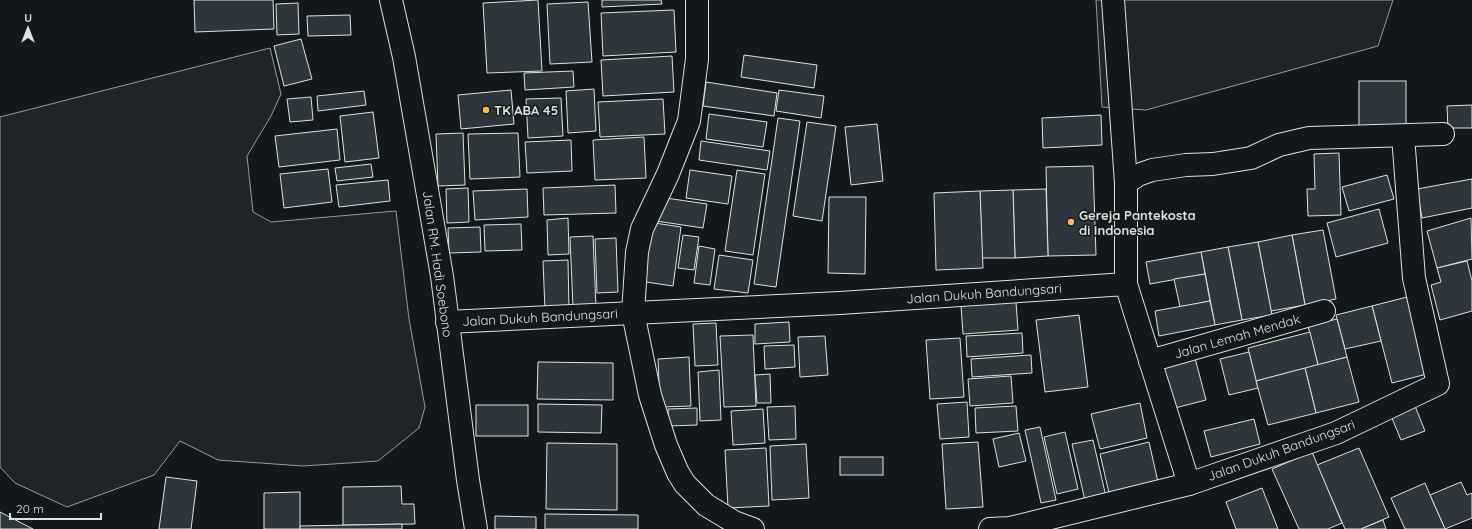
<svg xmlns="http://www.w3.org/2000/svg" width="1472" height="529" font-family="Quicksand,sans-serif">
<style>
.green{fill:#202428;stroke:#939e99}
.building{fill:#2c363c;stroke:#d8e6dc}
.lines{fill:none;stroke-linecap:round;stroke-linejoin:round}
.minor-casing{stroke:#d8e6dc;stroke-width:24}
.major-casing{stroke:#d8e6dc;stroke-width:24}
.minor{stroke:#14181c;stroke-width:22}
.major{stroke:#14181c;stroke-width:22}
.poi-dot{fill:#ffb74d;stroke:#14181c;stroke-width:1.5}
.labels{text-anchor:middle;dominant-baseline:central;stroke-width:3;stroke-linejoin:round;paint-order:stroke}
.poi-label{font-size:13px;font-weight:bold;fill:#d8e6dc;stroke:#14181c;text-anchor:start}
.street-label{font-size:13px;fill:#d8e6dc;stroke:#14181c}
</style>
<rect width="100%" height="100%" fill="#14181c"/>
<g class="green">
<path d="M 1096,0 L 1393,0 L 1378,46 L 1146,110 L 1102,107 Z"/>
<path d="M 270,48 L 281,94 L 271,116 L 247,156 L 253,212 L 271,222 L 396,211 L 409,319 L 425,407 L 419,428 L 378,461 L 303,466 L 218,460 L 180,441 L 154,475 L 67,507 L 15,483 L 0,467 L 0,117 Z"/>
</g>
<g class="building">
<path d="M 194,0 L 273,0 L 274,29 L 195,32 Z"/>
<path d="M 538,0 L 542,71 L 487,73 L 483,3 Z"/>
<path d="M 602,0 L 661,0 L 662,4 L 602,7 Z"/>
<path d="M 588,2 L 592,62 L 550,64 L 547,4 Z"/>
<path d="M 298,3 L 299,34 L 277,35 L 276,4 Z"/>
<path d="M 674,10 L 676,52 L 603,56 L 601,13 Z"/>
<path d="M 350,15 L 351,35 L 308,36 L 307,16 Z"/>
<path d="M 301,39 L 312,79 L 284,86 L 274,46 Z"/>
<path d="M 744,55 L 817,65 L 814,88 L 741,77 Z"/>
<path d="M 672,56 L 674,92 L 603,96 L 601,60 Z"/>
<path d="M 573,71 L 574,87 L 525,90 L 524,73 Z"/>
<rect x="1359" y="81" width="47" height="49"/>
<path d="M 706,82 L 777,93 L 774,116 L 703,106 Z"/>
<path d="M 594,89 L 596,131 L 568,133 L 566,91 Z"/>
<path d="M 511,90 L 514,124 L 461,129 L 458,95 Z"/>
<path d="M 779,90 L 824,96 L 821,118 L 776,111 Z"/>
<path d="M 364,91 L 366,105 L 318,111 L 317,96 Z"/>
<path d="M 311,97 L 313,120 L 290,122 L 287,99 Z"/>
<path d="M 561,98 L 563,136 L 528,138 L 526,99 Z"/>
<path d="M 663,99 L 665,134 L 600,137 L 598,102 Z"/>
<path d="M 1472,105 L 1472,128 L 1448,128 L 1447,106 Z"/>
<path d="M 373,112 L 379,158 L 345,162 L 340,116 Z"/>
<path d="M 709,114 L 767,122 L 763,147 L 706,139 Z"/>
<path d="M 1101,115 L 1102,145 L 1043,148 L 1042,118 Z"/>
<path d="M 778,118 L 800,121 L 776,287 L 754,284 Z"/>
<path d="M 807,122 L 836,126 L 822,221 L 793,216 Z"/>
<path d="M 877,124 L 883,181 L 851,185 L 845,127 Z"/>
<path d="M 337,129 L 340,160 L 279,167 L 275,136 Z"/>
<path d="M 463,133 L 465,185 L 438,186 L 436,134 Z"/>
<path d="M 518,133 L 520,177 L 470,179 L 468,134 Z"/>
<path d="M 644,137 L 646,178 L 595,180 L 593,140 Z"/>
<path d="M 571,140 L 572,171 L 527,173 L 525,142 Z"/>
<path d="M 701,141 L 770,151 L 767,170 L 699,160 Z"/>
<path d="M 1339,153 L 1341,215 L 1308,216 L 1307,189 L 1315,189 L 1314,154 Z"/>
<path d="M 371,164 L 373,177 L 337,181 L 335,168 Z"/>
<path d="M 1093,166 L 1096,255 L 1048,256 L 1046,167 Z"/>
<path d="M 328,169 L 332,202 L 284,208 L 280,174 Z"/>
<path d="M 690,170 L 732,176 L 728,204 L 686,198 Z"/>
<path d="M 737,170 L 765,174 L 753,255 L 725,251 Z"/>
<path d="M 1387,175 L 1394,199 L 1349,211 L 1342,187 Z"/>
<path d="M 1472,179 L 1472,208 L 1422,218 L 1417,189 Z"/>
<path d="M 388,180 L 390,201 L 339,207 L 336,185 Z"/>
<path d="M 615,185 L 616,213 L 544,215 L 543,188 Z"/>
<path d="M 468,188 L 469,222 L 447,223 L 446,189 Z"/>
<path d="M 527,189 L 528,217 L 475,220 L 473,191 Z"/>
<path d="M 1046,189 L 1048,256 L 1015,258 L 1013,190 Z"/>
<path d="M 1013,190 L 1015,258 L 982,258 L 980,191 Z"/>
<path d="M 980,191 L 983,268 L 936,270 L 934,193 Z"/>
<path d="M 659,197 L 707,204 L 703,228 L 656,221 Z"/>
<path d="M 829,197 L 866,197 L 865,274 L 828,273 Z"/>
<path d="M 1379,209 L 1388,243 L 1336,257 L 1327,223 Z"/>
<path d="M 568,218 L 569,254 L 548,255 L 547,220 Z"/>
<path d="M 1471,218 L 1472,259 L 1437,268 L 1427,231 Z"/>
<path d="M 648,222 L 681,227 L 673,286 L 639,281 Z"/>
<path d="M 521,224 L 522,250 L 485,251 L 484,225 Z"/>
<path d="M 480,227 L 481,252 L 449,253 L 448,228 Z"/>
<path d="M 1323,230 L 1336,299 L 1305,305 L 1292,235 Z"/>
<path d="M 683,235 L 699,237 L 694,270 L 678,268 Z"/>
<path d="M 1292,235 L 1305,305 L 1271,311 L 1258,242 Z"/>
<path d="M 593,236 L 596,307 L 573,308 L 570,237 Z"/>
<path d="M 616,238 L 618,292 L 597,293 L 595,239 Z"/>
<path d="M 1258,242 L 1272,315 L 1242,320 L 1228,247 Z"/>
<path d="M 699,246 L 715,249 L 710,285 L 694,283 Z"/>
<path d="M 1228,247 L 1242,320 L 1215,325 L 1201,252 Z"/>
<path d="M 1201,252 L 1205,274 L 1150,284 L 1146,262 Z"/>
<path d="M 719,255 L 753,260 L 748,293 L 714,289 Z"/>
<path d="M 568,260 L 569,309 L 545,310 L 543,261 Z"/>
<path d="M 1467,261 L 1472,281 L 1472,311 L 1440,320 L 1431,285 L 1441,282 L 1437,268 Z"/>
<path d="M 1205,274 L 1210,301 L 1180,307 L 1174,279 Z"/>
<path d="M 1407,297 L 1427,374 L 1392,383 L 1372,306 Z"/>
<path d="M 1210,301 L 1215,325 L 1159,336 L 1155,311 Z"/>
<path d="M 1016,302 L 1018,330 L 963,334 L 961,306 Z"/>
<path d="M 1372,306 L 1381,341 L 1345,349 L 1336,315 Z"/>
<path d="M 1079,315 L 1088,387 L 1045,392 L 1036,320 Z"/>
<path d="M 1337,319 L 1347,357 L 1318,365 L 1308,326 Z"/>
<path d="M 789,322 L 790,342 L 755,344 L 755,324 Z"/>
<path d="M 716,323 L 718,365 L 695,366 L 693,324 Z"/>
<path d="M 1310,332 L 1318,365 L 1256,381 L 1248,348 Z"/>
<path d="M 1022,333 L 1023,353 L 967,357 L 966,336 Z"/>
<path d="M 753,335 L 756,406 L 724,407 L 720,336 Z"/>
<path d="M 825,336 L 828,375 L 800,377 L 798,337 Z"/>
<path d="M 960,338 L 964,397 L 930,399 L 926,340 Z"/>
<path d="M 794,345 L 795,367 L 765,369 L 764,346 Z"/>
<path d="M 1249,352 L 1258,388 L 1229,395 L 1220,359 Z"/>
<path d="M 1031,355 L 1032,373 L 972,377 L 971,359 Z"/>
<path d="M 689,357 L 691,406 L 660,407 L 658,359 Z"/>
<path d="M 1347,357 L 1359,402 L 1316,413 L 1305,368 Z"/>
<path d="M 1195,358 L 1206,400 L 1171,409 L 1160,367 Z"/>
<path d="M 538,362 L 613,363 L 613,400 L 537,399 Z"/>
<path d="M 1305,368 L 1316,413 L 1268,425 L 1256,381 Z"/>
<path d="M 719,370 L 721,420 L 700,421 L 698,372 Z"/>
<path d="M 770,374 L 771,403 L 757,403 L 755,375 Z"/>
<path d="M 1011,376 L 1013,403 L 970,406 L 968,379 Z"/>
<path d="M 1413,401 L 1425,431 L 1401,440 L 1389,411 Z"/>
<path d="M 967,402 L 969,437 L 940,439 L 937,404 Z"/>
<path d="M 1140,403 L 1147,438 L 1100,449 L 1091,414 Z"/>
<path d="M 538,404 L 602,405 L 601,433 L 538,432 Z"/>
<rect x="476" y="405" width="52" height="31"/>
<path d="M 795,406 L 796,439 L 769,440 L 767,407 Z"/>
<path d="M 1016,406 L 1018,431 L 976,433 L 975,408 Z"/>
<path d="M 697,408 L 697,425 L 669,426 L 668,409 Z"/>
<path d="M 763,409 L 765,443 L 733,445 L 731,411 Z"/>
<path d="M 1254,419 L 1260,444 L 1211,457 L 1204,431 Z"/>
<path d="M 1040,427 L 1056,500 L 1041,503 L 1025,430 Z"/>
<path d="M 1065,432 L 1078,489 L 1057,494 L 1044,437 Z"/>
<path d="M 1019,433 L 1026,461 L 999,467 L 993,439 Z"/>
<path d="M 1093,440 L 1107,501 L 1086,505 L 1072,444 Z"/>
<path d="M 978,442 L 983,507 L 946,509 L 942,444 Z"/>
<path d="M 1149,442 L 1158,482 L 1109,493 L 1100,454 Z"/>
<path d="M 547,443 L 617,444 L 617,510 L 546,509 Z"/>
<path d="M 806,444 L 809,498 L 772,500 L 770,446 Z"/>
<path d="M 766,448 L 769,506 L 728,508 L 725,450 Z"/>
<path d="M 1359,448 L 1389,517 L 1361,529 L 1345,529 L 1317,465 Z"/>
<path d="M 1312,452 L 1342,523 L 1328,529 L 1299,529 L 1272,469 Z"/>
<rect x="840" y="457" width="43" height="18"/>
<path d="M 166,477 L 197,481 L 191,529 L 159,529 Z"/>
<path d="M 1461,482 L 1467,495 L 1472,493 L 1472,518 L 1445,529 L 1430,495 Z"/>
<path d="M 1425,483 L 1430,495 L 1445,529 L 1405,529 L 1391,498 Z"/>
<path d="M 401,486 L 402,504 L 414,504 L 415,524 L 343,525 L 343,487 Z"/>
<path d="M 1262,488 L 1278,529 L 1236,529 L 1226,502 Z"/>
<path d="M 300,492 L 300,529 L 264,529 L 264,493 Z"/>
<path d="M 0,512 L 33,529 L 0,529 Z"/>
<path d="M 545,514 L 638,515 L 638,529 L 545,529 Z"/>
<path d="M 495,516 L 536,517 L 536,529 L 495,529 Z"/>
<path d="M 1383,520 L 1386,529 L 1361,529 Z"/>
<path d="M 402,524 L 402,529 L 300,529 L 300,526 Z"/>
</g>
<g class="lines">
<g class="minor-casing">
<g id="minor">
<path d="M 697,0 L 697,59 L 689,121 L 668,174 L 642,229 L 637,252 L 633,313 L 650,395 L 666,445 L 678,473 L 685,484 L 706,505 L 734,522 L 753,529"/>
<path d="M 1113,0 L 1126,183"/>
<path d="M 1126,284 L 1126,183 L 1138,175 L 1152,170 L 1186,165 L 1213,164 L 1251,158 L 1279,145 L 1309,138 L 1443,134"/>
<path d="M 447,322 L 840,303 L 1126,284 L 1189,484"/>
<path d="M 1150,361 L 1324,311"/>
<path d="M 990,529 L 1010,528 L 1189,484 L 1336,433 L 1438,384 L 1414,278 L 1403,136"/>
</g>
</g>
<g class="major-casing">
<path id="major" d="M 391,0 L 404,57 L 442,276 L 468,480 L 476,529"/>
</g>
<use href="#minor" class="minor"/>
<use href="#major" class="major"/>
</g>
<g class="poi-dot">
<circle cx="486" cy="110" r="4"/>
<circle cx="1071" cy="222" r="4"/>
</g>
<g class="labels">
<g class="poi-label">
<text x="494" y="110">TK ABA 45</text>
<text x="1079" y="215">Gereja Pantekosta<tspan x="1079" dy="15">di Indonesia</tspan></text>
</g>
<g class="street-label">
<text transform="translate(438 264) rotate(82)">Jalan RM. Hadi Soebono</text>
<text transform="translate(984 293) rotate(-4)">Jalan Dukuh Bandungsari</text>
<text transform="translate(540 317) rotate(-3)">Jalan Dukuh Bandungsari</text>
<text transform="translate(1237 336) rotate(-16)">Jalan Lemah Mendak</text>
<text transform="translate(1281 450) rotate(-20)">Jalan Dukuh Bandungsari</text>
</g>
</g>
<g transform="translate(28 28)" stroke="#14181c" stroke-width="3" paint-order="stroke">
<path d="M0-3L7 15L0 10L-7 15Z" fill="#d8e6dc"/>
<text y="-6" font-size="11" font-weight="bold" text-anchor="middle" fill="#d8e6dc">U</text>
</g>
<path d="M10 513v6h91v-6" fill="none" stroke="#d8e6dc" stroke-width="2"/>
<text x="16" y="513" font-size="12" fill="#d8e6dc" stroke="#14181c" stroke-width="3" paint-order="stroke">20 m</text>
</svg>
